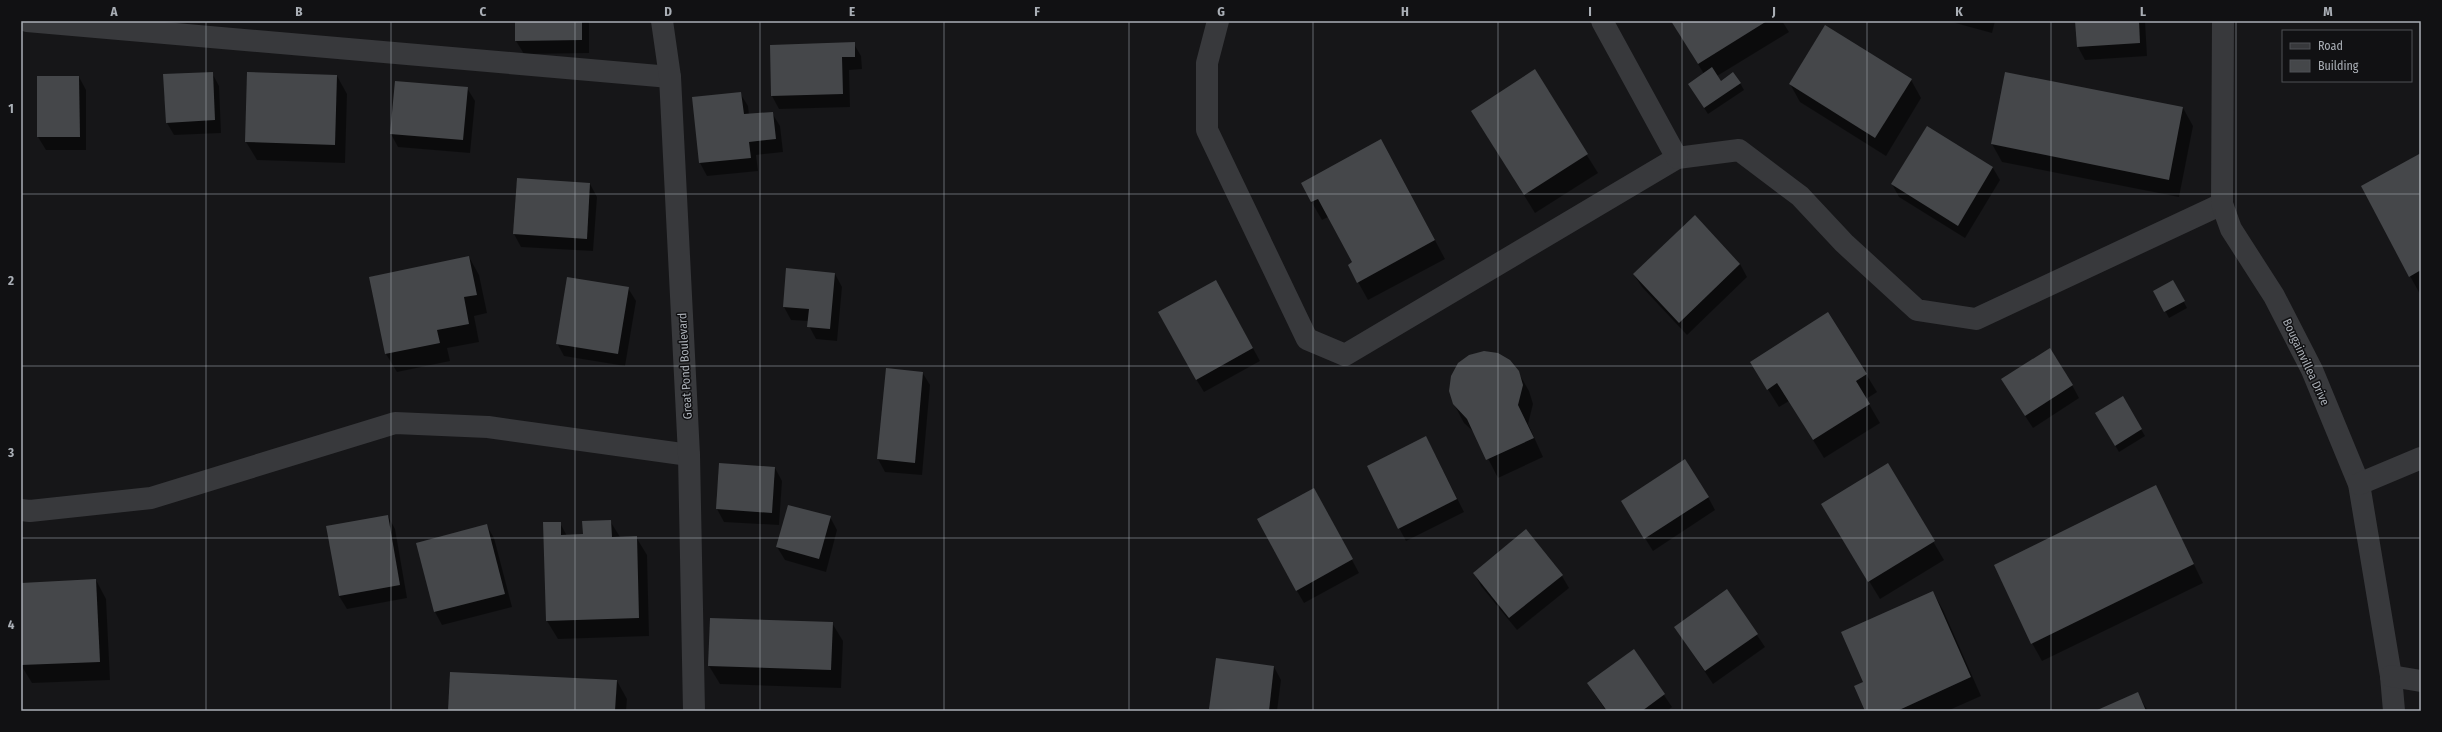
<svg xmlns="http://www.w3.org/2000/svg" width="2442" height="732" font-family="'Fira Sans Condensed',sans-serif">
<style>
.shadow{fill:#0007}
.building{fill:#45474a}
.lines{fill:none;stroke-linecap:round;stroke-linejoin:round}
.minor{stroke:#38393c;stroke-width:22}
.tertiary{stroke:#38393c;stroke-width:22}
.grid{fill:none;stroke:#aaafb6;stroke-width:1;stroke-opacity:0.55}
.labels{text-anchor:middle;dominant-baseline:central;stroke-width:3;stroke-linejoin:round;paint-order:stroke}
.street-label{font-size:12px;fill:#aaafb6;stroke:#111113}
.neatline{fill:none;stroke:#aaafb6;stroke-width:1.5}
.grid-label{font-size:13px;text-anchor:middle;font-weight:bold;fill:#aaafb6}
</style>
<rect width="100%" height="100%" fill="#161618"/>
<g class="shadow">
<path d="M 144,21 L 190,21 L 190,23 Z"/>
<path d="M 516,21 L 589,21 L 589,53 L 524,54 L 516,41 Z"/>
<path d="M 1672,21 L 1782,21 L 1789,32 L 1717,76 L 1721,82 L 1740,83 L 1744,90 L 1708,114 L 1693,91 L 1704,74 Z"/>
<path d="M 1948,21 L 1995,21 L 1992,33 Z"/>
<path d="M 2076,21 L 2145,21 L 2147,56 L 2085,60 L 2078,47 Z"/>
<path d="M 854,44 L 861,56 L 862,69 L 849,70 L 850,107 L 779,109 L 772,96 L 771,46 Z"/>
<path d="M 1534,71 L 1598,173 L 1535,213 L 1472,111 Z"/>
<path d="M 212,73 L 219,86 L 221,133 L 174,135 L 167,123 Z"/>
<path d="M 2006,73 L 2183,108 L 2193,126 L 2179,197 L 2002,162 L 1992,144 Z"/>
<path d="M 337,76 L 347,94 L 345,163 L 257,160 L 246,142 Z"/>
<path d="M 38,77 L 79,77 L 86,90 L 86,150 L 46,150 L 38,137 Z"/>
<path d="M 1911,80 L 1921,98 L 1886,156 L 1800,102 L 1790,84 Z"/>
<path d="M 467,88 L 475,101 L 470,153 L 398,147 L 391,134 Z"/>
<path d="M 740,93 L 748,106 L 749,115 L 772,113 L 780,126 L 783,152 L 756,155 L 758,171 L 707,176 L 700,163 Z"/>
<path d="M 1927,127 L 1993,168 L 2000,180 L 1965,238 L 1899,197 L 1892,184 Z"/>
<path d="M 2421,154 L 2421,294 L 2420,294 L 2410,276 Z"/>
<path d="M 1391,158 L 1445,259 L 1368,300 L 1358,282 L 1353,263 L 1328,217 L 1322,220 L 1311,201 Z"/>
<path d="M 590,184 L 597,197 L 593,251 L 521,247 L 514,234 Z"/>
<path d="M 469,257 L 479,275 L 487,313 L 474,316 L 479,342 L 447,348 L 450,361 L 397,372 L 386,354 L 371,277 Z"/>
<path d="M 1740,264 L 1747,277 L 1687,335 L 1642,287 L 1634,275 Z"/>
<path d="M 787,270 L 835,274 L 842,287 L 837,341 L 816,339 L 809,326 L 809,321 L 791,320 L 784,307 Z"/>
<path d="M 2173,281 L 2187,308 L 2169,318 L 2155,291 Z"/>
<path d="M 628,288 L 636,301 L 625,366 L 564,356 L 557,343 Z"/>
<path d="M 1223,294 L 1260,361 L 1204,392 L 1196,379 Z"/>
<path d="M 922,372 L 930,385 L 922,475 L 885,472 L 878,459 Z"/>
<path d="M 1518,372 L 1529,391 L 1533,404 L 1528,424 L 1543,457 L 1498,478 L 1475,433 L 1464,423 L 1454,404 Z"/>
<path d="M 1866,374 L 1877,392 L 1866,399 L 1880,423 L 1824,458 L 1789,401 L 1779,407 L 1762,380 Z"/>
<path d="M 2072,385 L 2079,398 L 2033,428 L 2010,393 Z"/>
<path d="M 2122,397 L 2145,436 L 2119,452 L 2096,414 Z"/>
<path d="M 1426,437 L 1464,512 L 1406,541 L 1399,528 Z"/>
<path d="M 1888,465 L 1944,560 L 1880,599 L 1833,522 Z"/>
<path d="M 775,468 L 782,481 L 779,525 L 724,522 L 717,509 Z"/>
<path d="M 2156,487 L 2203,583 L 2042,661 L 2032,643 Z"/>
<path d="M 1708,497 L 1715,510 L 1653,551 L 1630,514 Z"/>
<path d="M 1321,502 L 1359,573 L 1304,603 L 1297,591 Z"/>
<path d="M 789,506 L 830,517 L 837,530 L 826,572 L 785,560 L 777,547 Z"/>
<path d="M 388,516 L 395,529 L 407,598 L 347,609 L 339,596 Z"/>
<path d="M 610,521 L 620,537 L 636,537 L 647,555 L 649,636 L 558,639 L 547,621 L 560,523 L 567,536 L 584,535 Z"/>
<path d="M 487,526 L 494,538 L 512,607 L 442,625 L 435,612 L 418,544 Z"/>
<path d="M 1474,573 L 1562,576 L 1569,588 L 1517,630 L 1481,586 Z"/>
<path d="M 96,580 L 106,599 L 110,680 L 32,683 L 21,665 L 21,584 Z"/>
<path d="M 1727,591 L 1765,647 L 1713,684 L 1675,627 Z"/>
<path d="M 1933,592 L 1943,610 L 1981,696 L 1947,711 L 1866,711 L 1864,683 Z"/>
<path d="M 832,623 L 843,641 L 841,688 L 720,684 L 709,666 Z"/>
<path d="M 1634,651 L 1672,707 L 1667,711 L 1606,711 L 1588,684 Z"/>
<path d="M 1274,667 L 1281,680 L 1277,711 L 1212,711 L 1210,708 Z"/>
<path d="M 617,681 L 627,699 L 626,711 L 449,711 Z"/>
<path d="M 2137,693 L 2148,711 L 2097,711 Z"/>
</g>
<g class="building">
<path d="M 515,21 L 582,21 L 582,40 L 515,41 Z"/>
<path d="M 1671,21 L 1767,21 L 1698,64 Z"/>
<path d="M 2075,21 L 2139,21 L 2140,43 L 2077,47 Z"/>
<path d="M 1825,25 L 1912,79 L 1875,138 L 1789,84 Z"/>
<path d="M 855,42 L 855,57 L 842,57 L 843,94 L 771,96 L 770,45 Z"/>
<path d="M 1712,67 L 1721,81 L 1733,72 L 1741,83 L 1704,108 L 1688,84 Z"/>
<path d="M 1535,69 L 1588,154 L 1524,195 L 1471,111 Z"/>
<path d="M 213,72 L 215,120 L 166,123 L 163,74 Z"/>
<path d="M 247,72 L 337,75 L 335,145 L 245,142 Z"/>
<path d="M 2005,72 L 2183,107 L 2169,180 L 1991,144 Z"/>
<path d="M 37,76 L 79,76 L 80,137 L 37,137 Z"/>
<path d="M 395,81 L 468,87 L 463,140 L 390,134 Z"/>
<path d="M 741,92 L 744,114 L 773,112 L 776,139 L 749,142 L 751,158 L 699,163 L 692,97 Z"/>
<path d="M 1927,126 L 1993,167 L 1958,226 L 1891,184 Z"/>
<path d="M 1381,139 L 1435,240 L 1357,283 L 1348,265 L 1352,262 L 1318,199 L 1311,202 L 1301,183 Z"/>
<path d="M 2421,153 L 2421,270 L 2409,277 L 2361,186 Z"/>
<path d="M 517,178 L 590,183 L 587,239 L 513,234 Z"/>
<path d="M 1695,215 L 1740,264 L 1679,323 L 1633,274 Z"/>
<path d="M 469,256 L 477,295 L 464,297 L 469,324 L 437,330 L 440,343 L 385,354 L 369,277 Z"/>
<path d="M 786,268 L 835,273 L 830,329 L 807,327 L 809,309 L 783,307 Z"/>
<path d="M 567,277 L 629,287 L 618,354 L 556,344 Z"/>
<path d="M 1216,280 L 1253,348 L 1196,380 L 1158,312 Z"/>
<path d="M 2173,280 L 2185,301 L 2164,312 L 2153,291 Z"/>
<path d="M 1828,312 L 1867,374 L 1856,381 L 1870,404 L 1813,440 L 1777,383 L 1767,390 L 1750,362 Z"/>
<path d="M 2050,348 L 2073,385 L 2025,416 L 2001,379 Z"/>
<path d="M 1484,351 L 1498,353 L 1510,360 L 1519,371 L 1523,385 L 1518,405 L 1534,438 L 1486,460 L 1467,419 L 1453,404 L 1449,391 L 1451,376 L 1458,363 L 1469,355 Z"/>
<path d="M 886,368 L 923,372 L 915,463 L 877,459 Z"/>
<path d="M 2123,396 L 2142,429 L 2115,446 L 2095,413 Z"/>
<path d="M 1426,436 L 1457,499 L 1398,529 L 1367,466 Z"/>
<path d="M 1685,459 L 1709,497 L 1644,539 L 1621,501 Z"/>
<path d="M 719,463 L 775,467 L 772,513 L 716,509 Z"/>
<path d="M 1888,463 L 1935,541 L 1868,582 L 1821,504 Z"/>
<path d="M 2156,485 L 2194,564 L 2031,644 L 1994,565 Z"/>
<path d="M 1314,488 L 1353,559 L 1296,591 L 1257,519 Z"/>
<path d="M 788,505 L 831,516 L 819,559 L 776,547 Z"/>
<path d="M 388,515 L 400,585 L 339,596 L 326,526 Z"/>
<path d="M 611,520 L 612,537 L 637,536 L 639,618 L 546,621 L 543,522 L 561,522 L 561,535 L 583,534 L 582,521 Z"/>
<path d="M 487,524 L 505,594 L 434,612 L 416,543 Z"/>
<path d="M 1526,529 L 1563,575 L 1509,618 L 1473,573 Z"/>
<path d="M 96,579 L 100,662 L 21,665 L 21,583 Z"/>
<path d="M 1727,589 L 1758,634 L 1705,671 L 1674,627 Z"/>
<path d="M 1933,591 L 1971,677 L 1897,711 L 1865,711 L 1854,686 L 1863,682 L 1841,632 Z"/>
<path d="M 710,618 L 833,622 L 831,670 L 708,666 Z"/>
<path d="M 1634,649 L 1665,694 L 1642,711 L 1607,711 L 1587,683 Z"/>
<path d="M 1216,658 L 1274,666 L 1269,711 L 1209,709 Z"/>
<path d="M 450,672 L 617,680 L 615,711 L 448,711 Z"/>
<path d="M 2138,692 L 2146,711 L 2095,711 Z"/>
</g>
<g class="lines">
<g class="minor">
<path d="M 27,21 L 670,77"/>
<path d="M 1218,21 L 1207,63 L 1207,130 L 1307,339 L 1345,355 L 1677,158 L 1739,150 L 1800,196 L 1844,243 L 1917,310 L 1976,319 L 2222,204"/>
<path d="M 1602,21 L 1677,158"/>
<path d="M 2223,21 L 2222,204 L 2231,229 L 2274,296 L 2312,370 L 2359,484 L 2391,676 L 2394,711"/>
<path d="M 2359,484 L 2421,458"/>
<path d="M 21,510 L 30,511 L 151,498 L 395,423 L 488,427 L 689,455"/>
<path d="M 2391,676 L 2421,681"/>
</g>
<path class="tertiary" d="M 662,21 L 670,77 L 689,455 L 694,711"/>
</g>
<path class="grid" d="M 206,21 L 206,711M 391,21 L 391,711M 575,21 L 575,711M 760,21 L 760,711M 944,21 L 944,711M 1129,21 L 1129,711M 1313,21 L 1313,711M 1498,21 L 1498,711M 1682,21 L 1682,711M 1867,21 L 1867,711M 2051,21 L 2051,711M 2236,21 L 2236,711M 21,194 L 2421,194M 21,366 L 2421,366M 21,538 L 2421,538"/>
<g class="labels">
<g class="street-label">
<text transform="translate(2306 362) rotate(65)">Bougainvillea Drive</text>
<text transform="translate(685 366) rotate(-93)">Great Pond Boulevard</text>
</g>
</g>
<rect width="2442" height="732" fill="none" stroke="#111113" stroke-width="44"/>
<rect x="2282" y="30" width="130" height="52" fill="#111113" stroke="#4e5054"/>
<rect x="2290" y="43" width="20" height="6" fill="#38393c" stroke="#4e5054"/>
<text x="2318" y="50" font-size="12" fill="#aaafb6">Road</text>
<rect x="2290" y="60" width="20" height="12" fill="#45474a" stroke="#4e5054"/>
<text x="2318" y="70" font-size="12" fill="#aaafb6">Building</text>
<rect x="22" y="22" width="2398" height="688" class="neatline"/>
<g class="grid-label">
<text x="114" y="16">A</text>
<text x="299" y="16">B</text>
<text x="483" y="16">C</text>
<text x="668" y="16">D</text>
<text x="852" y="16">E</text>
<text x="1037" y="16">F</text>
<text x="1221" y="16">G</text>
<text x="1405" y="16">H</text>
<text x="1590" y="16">I</text>
<text x="1774" y="16">J</text>
<text x="1959" y="16">K</text>
<text x="2143" y="16">L</text>
<text x="2328" y="16">M</text>
<text x="11" y="113">1</text>
<text x="11" y="285">2</text>
<text x="11" y="457">3</text>
<text x="11" y="629">4</text>
</g>
</svg>
